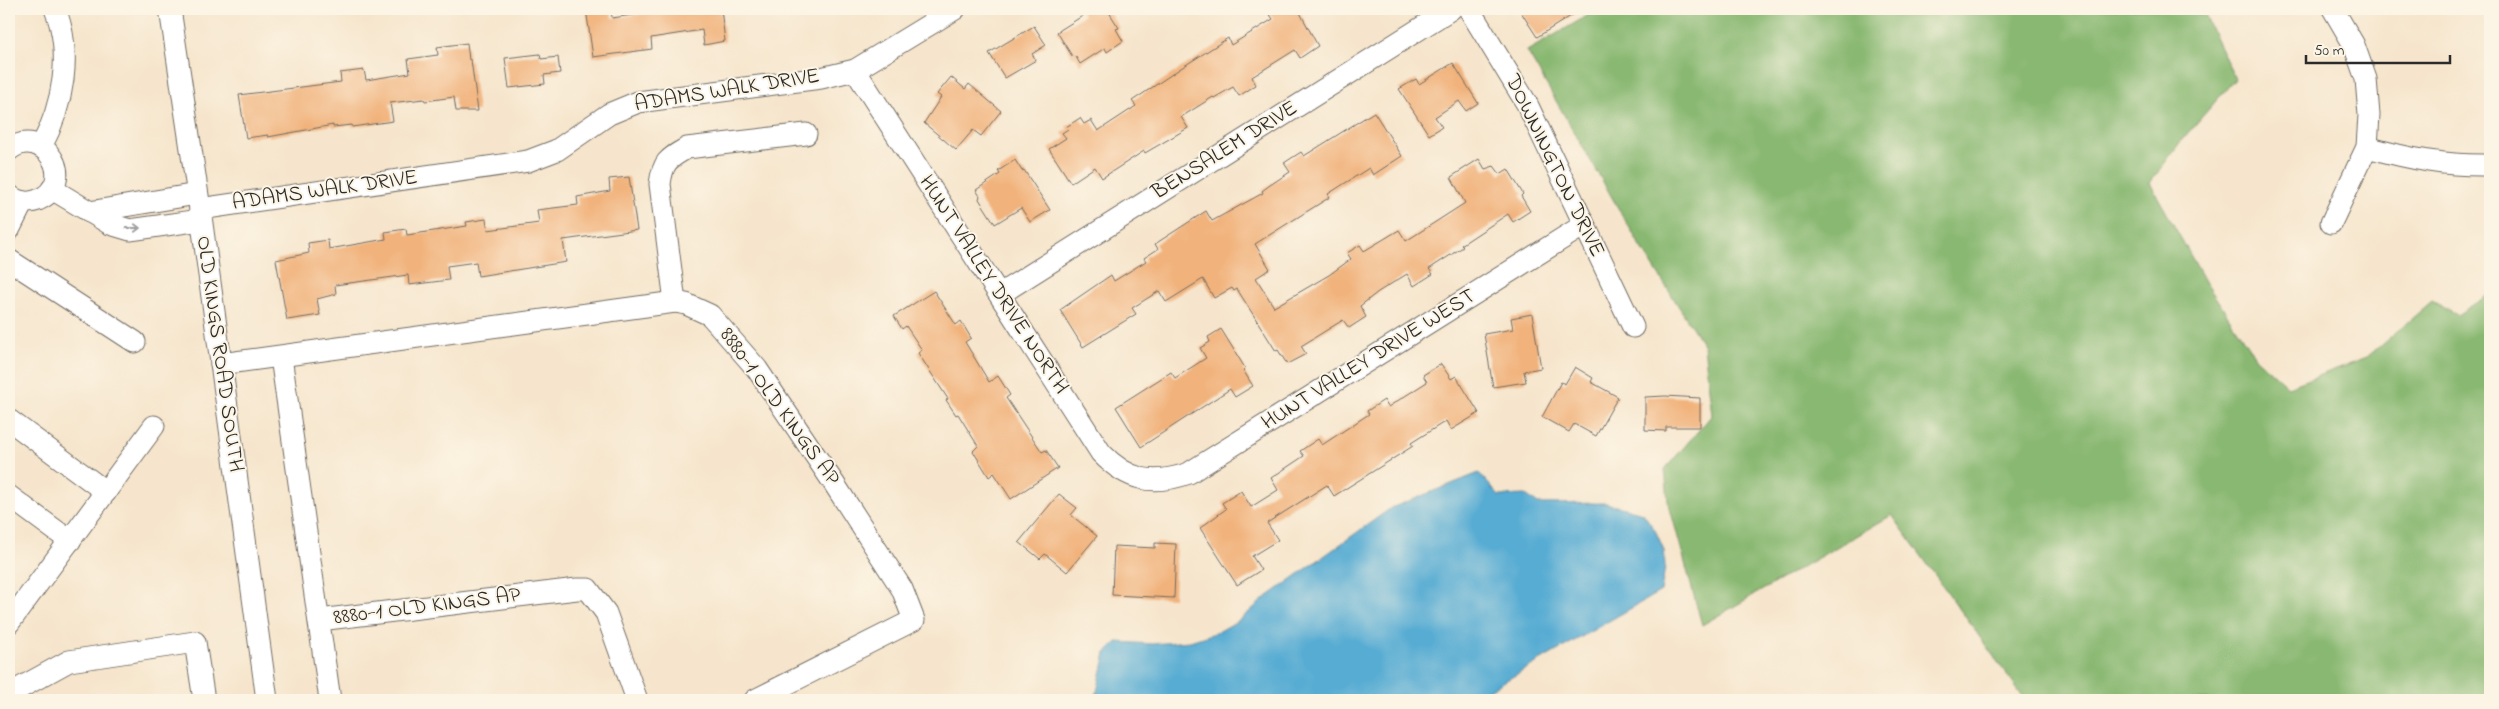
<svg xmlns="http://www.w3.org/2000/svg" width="2499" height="709" font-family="'Indie Flower',sans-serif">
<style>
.forest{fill:#88b871;stroke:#5a724e}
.water{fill:#57acd3;stroke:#416c7f}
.building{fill:#f1b27b}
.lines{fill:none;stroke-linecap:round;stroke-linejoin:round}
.minor-casing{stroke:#726c63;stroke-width:23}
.minor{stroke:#fff;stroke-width:21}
.oneway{stroke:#a0a0a0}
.labels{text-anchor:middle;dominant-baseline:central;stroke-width:4;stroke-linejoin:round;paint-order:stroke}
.street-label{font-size:22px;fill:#2b2b2b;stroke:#fcf5e5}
</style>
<rect width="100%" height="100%" fill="#fcf5e5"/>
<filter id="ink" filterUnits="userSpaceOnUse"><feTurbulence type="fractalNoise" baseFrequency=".02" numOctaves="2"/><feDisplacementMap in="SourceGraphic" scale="10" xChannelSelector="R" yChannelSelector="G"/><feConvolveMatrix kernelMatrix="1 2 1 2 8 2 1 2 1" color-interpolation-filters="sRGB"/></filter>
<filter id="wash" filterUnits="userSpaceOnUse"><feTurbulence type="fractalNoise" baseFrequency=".0096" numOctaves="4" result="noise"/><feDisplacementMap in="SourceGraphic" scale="20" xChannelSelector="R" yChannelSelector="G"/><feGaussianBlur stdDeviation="1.12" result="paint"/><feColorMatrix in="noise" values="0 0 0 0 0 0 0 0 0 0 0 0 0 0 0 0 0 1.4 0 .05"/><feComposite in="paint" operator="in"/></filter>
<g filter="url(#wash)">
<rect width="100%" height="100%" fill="#f6e5cc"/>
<path class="forest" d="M 1599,9 L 2202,9 L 2235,79 L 2181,141 L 2150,183 L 2206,283 L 2256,358 L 2288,387 L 2366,358 L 2432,301 L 2457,315 L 2490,294 L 2490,700 L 2025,700 L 1892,515 L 1702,625 L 1668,501 L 1665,469 L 1712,415 L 1704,346 L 1639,244 L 1527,51 Z"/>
<path class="water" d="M 1479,473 L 1499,496 L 1526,495 L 1538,504 L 1606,503 L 1643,513 L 1656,532 L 1664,550 L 1665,567 L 1661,591 L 1472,700 L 1095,700 L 1106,653 L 1117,642 L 1152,644 L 1190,641 L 1218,632 L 1241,619 L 1264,599 L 1391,508 Z"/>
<g id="blocks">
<g class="building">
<path d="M 586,9 L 611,9 L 612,18 L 674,9 L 721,9 L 725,41 L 704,45 L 702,30 L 651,38 L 652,49 L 593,57 Z"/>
<path d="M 1080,9 L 1107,9 L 1119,28 L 1116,29 L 1123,41 L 1107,52 L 1105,48 L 1080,64 L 1076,57 L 1072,56 L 1057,32 L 1084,15 Z"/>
<path d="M 1266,9 L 1298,9 L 1318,46 L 1300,58 L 1295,50 L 1252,77 L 1256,85 L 1239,96 L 1233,87 L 1214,98 L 1213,97 L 1181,117 L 1188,128 L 1145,153 L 1144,151 L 1102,178 L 1095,167 L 1071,183 L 1049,149 L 1066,138 L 1062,133 L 1068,129 L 1066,127 L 1080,118 L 1084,124 L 1091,120 L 1098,131 L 1136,106 L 1132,101 L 1181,68 L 1228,38 L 1231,45 L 1273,19 Z"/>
<path d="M 1519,9 L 1582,9 L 1537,37 Z"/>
<path d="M 1034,26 L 1046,45 L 1032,54 L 1036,60 L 1005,78 L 989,53 Z"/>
<path d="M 467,43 L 469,60 L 471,60 L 478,111 L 456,111 L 454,97 L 425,101 L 424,99 L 390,103 L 393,121 L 352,127 L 352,125 L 333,127 L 333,125 L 268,137 L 268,135 L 246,138 L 239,95 L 341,82 L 340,73 L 364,70 L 366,80 L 410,73 L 408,59 L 438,55 L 437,47 Z"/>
<path d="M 540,54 L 541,59 L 558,57 L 560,73 L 544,75 L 545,84 L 509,88 L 505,58 Z"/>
<path d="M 1453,63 L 1478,103 L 1466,111 L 1459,101 L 1435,117 L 1442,127 L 1429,135 L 1399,89 L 1416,79 L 1419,84 Z"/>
<path d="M 951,77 L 965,89 L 969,84 L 1001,111 L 981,136 L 973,130 L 956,150 L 924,123 L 941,97 L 937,94 Z"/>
<path d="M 1374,112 L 1402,156 L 1373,175 L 1369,168 L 1328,194 L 1330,197 L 1255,244 L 1270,269 L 1256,278 L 1274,307 L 1329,275 L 1351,259 L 1347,253 L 1360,245 L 1364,251 L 1399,230 L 1406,241 L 1465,203 L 1451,177 L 1479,159 L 1485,169 L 1494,166 L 1500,174 L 1508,169 L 1523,194 L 1521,196 L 1530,211 L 1513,222 L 1508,214 L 1461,245 L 1463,247 L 1429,269 L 1433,274 L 1414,286 L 1407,274 L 1378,292 L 1360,306 L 1366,317 L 1349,328 L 1343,320 L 1301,346 L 1306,354 L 1287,364 L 1278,350 L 1276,351 L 1237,289 L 1234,291 L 1232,288 L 1214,298 L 1203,279 L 1166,302 L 1159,291 L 1132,308 L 1136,314 L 1083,347 L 1060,310 L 1111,275 L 1114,281 L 1146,261 L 1144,258 L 1158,249 L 1155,244 L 1206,211 L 1212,221 L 1263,193 L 1262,191 L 1270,185 L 1290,172 L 1284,163 L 1301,152 L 1304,156 Z"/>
<path d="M 1015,160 L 1022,171 L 1024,170 L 1050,210 L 1030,222 L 1021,208 L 995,224 L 979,199 L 980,196 L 976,190 L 1000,174 L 998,171 Z"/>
<path d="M 629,177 L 637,230 L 563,240 L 566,262 L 478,276 L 476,262 L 447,266 L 449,280 L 409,285 L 408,275 L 335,285 L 336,294 L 317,299 L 320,315 L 287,320 L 276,260 L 309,253 L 308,243 L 328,240 L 329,249 L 386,239 L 385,232 L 406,229 L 407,235 L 467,226 L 466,222 L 486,219 L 488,230 L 539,223 L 537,210 L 578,205 L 577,197 L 610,191 L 609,179 Z"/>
<path d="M 934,291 L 956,325 L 961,321 L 971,338 L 965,342 L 989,382 L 998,376 L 1010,395 L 1006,398 L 1042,452 L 1046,450 L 1058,468 L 1011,499 L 994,473 L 989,477 L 973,451 L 978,446 L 958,414 L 956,415 L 946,400 L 948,399 L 918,353 L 922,350 L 906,326 L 902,329 L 894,316 Z"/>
<path d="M 1532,314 L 1541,368 L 1524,371 L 1526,382 L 1493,387 L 1484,334 L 1513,329 L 1511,318 Z"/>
<path d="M 1221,329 L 1245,368 L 1243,370 L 1253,386 L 1235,397 L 1230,389 L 1141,447 L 1116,407 L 1171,372 L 1175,378 L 1206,358 L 1200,348 L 1210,342 L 1208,337 Z"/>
<path d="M 1441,364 L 1451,379 L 1456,376 L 1479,413 L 1451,430 L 1446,421 L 1411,443 L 1413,446 L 1334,496 L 1327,485 L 1267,523 L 1278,540 L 1252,556 L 1261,570 L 1237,585 L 1200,528 L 1226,509 L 1222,503 L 1241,491 L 1251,507 L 1278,490 L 1271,478 L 1304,456 L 1300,451 L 1318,439 L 1322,445 L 1369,414 L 1367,411 L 1384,400 L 1388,407 L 1427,382 L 1423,375 Z"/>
<path d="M 1575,367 L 1593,378 L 1591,382 L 1618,397 L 1596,436 L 1574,424 L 1569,432 L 1542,417 L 1561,382 L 1565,384 Z"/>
<path d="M 1665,396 L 1700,398 L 1700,427 L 1666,427 L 1666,431 L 1645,430 L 1645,397 Z"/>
<path d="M 1059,494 L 1077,508 L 1071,515 L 1097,536 L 1067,572 L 1045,554 L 1040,559 L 1019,542 Z"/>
<path d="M 1155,543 L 1176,544 L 1174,598 L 1112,595 L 1114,546 L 1155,548 Z"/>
</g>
</g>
</g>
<g filter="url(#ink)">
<use href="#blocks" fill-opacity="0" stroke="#726c63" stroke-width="1"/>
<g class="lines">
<g class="minor-casing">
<g id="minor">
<path d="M 170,9 L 200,209 L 267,700"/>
<path d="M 1469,9 L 1527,104 L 1633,327"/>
<path d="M 855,70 L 1101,453 C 1128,481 1153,486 1189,473 L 1584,225"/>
<path d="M 41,147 C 63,106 73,53 55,9"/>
<path d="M 2367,147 C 2410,159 2445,166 2490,165"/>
<path d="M 9,150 C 43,123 80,182 38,200 C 28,204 17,202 9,195"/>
<path d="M 52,189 L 110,224 L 130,230 L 201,220"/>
<path d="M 200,209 L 528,161 L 557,150 L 609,114 L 638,102 L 821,78 L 855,70 L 955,9"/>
<path d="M 89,212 L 197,194"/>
<path d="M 2331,223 L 2367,147 L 2369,115 L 2366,79 L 2354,45 L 2333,9"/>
<path d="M 9,230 L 23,202"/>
<path d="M 9,260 L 135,342"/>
<path d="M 1000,294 L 1451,9"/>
<path d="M 675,302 L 660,184 C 663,161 668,159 687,148 L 806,134"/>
<path d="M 281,357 L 330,700"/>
<path d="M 221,364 L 675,302 L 686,304 L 710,315 L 757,369 L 835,485 L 902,589 L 914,620 L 755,700"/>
<path d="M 9,420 L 106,492"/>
<path d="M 9,496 L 70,541"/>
<path d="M 319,620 L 577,589 L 588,589 L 606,613 L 637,700"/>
<path d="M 9,623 L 154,426"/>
<path d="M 9,694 L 69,661 L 195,642 L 204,700"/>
</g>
</g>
<use href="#minor" class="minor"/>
</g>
<defs><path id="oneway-shaft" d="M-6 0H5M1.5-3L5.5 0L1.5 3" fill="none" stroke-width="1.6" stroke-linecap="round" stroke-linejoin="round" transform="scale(1.25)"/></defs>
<use class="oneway" href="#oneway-shaft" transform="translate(133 228)"/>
</g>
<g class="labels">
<g class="street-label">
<text transform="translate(727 91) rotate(-9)">ADAMS WALK DRIVE</text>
<text transform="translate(1225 151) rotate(-32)">BENSALEM DRIVE</text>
<text transform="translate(1554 166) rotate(64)">DOWNINGTON DRIVE</text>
<text transform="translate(325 191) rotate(-8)">ADAMS WALK DRIVE</text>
<text transform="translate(993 285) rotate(57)">HUNT VALLEY DRIVE NORTH</text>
<text transform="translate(219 354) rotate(82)">OLD KINGS ROAD SOUTH</text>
<text transform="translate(1369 360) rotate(-32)">HUNT VALLEY DRIVE WEST</text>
<text transform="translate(779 407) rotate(54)">8880-1 OLD KINGS AP</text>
<text transform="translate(427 607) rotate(-7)">8880-1 OLD KINGS AP</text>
</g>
</g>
<rect width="2499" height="709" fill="none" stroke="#fcf5e5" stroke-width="30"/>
<path d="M2306 55v8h144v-8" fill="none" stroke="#2b2b2b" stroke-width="2.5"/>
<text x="2314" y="55" font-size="15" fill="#2b2b2b" stroke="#fcf5e5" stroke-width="4" paint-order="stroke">50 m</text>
</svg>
